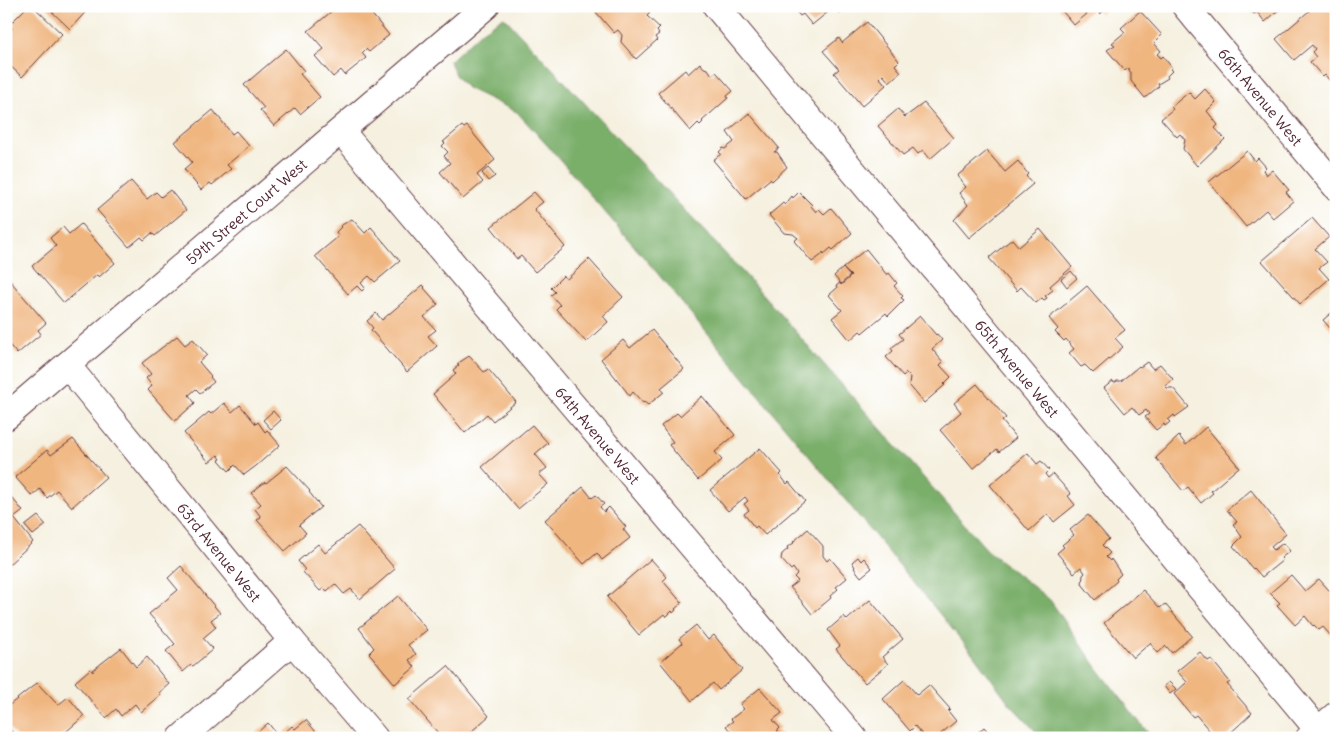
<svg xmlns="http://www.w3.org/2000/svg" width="1342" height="744" font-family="Delius,sans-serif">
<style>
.forest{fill:#7aaf6b;stroke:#62674b}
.building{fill:#f0b680}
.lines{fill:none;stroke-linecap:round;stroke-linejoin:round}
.minor-casing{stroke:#643e46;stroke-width:28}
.minor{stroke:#fff;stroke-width:26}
.labels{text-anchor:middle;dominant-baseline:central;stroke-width:5;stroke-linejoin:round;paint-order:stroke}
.street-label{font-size:15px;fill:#4a1f2b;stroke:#fff}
</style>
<rect width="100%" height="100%" fill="#fff"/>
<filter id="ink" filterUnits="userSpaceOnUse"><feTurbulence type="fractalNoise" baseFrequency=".02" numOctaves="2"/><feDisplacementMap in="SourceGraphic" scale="10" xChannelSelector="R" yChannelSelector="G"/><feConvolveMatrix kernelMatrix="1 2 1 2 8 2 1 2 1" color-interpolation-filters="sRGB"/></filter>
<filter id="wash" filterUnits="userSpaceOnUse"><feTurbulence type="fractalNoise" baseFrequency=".0096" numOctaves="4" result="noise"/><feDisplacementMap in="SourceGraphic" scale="20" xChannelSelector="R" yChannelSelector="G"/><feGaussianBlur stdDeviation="1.12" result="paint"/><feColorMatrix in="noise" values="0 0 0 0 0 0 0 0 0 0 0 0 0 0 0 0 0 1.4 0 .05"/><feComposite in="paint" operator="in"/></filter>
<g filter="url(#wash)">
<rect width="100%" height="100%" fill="#f5f0df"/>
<path class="forest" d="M 504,17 L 749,279 L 988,551 L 1050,600 L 1098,669 L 1152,738 L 1042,738 L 1010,704 L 973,654 L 658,274 L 556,155 L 517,112 L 467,88 L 455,75 L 450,61 L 482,31 Z"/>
<g id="blocks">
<g class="building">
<path d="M 28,6 L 33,6 L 62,34 L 22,77 L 6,62 L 6,30 L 7,29 L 10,31 L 12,28 L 9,25 Z"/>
<path d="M 46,6 L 91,6 L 70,29 Z"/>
<path d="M 338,6 L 365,6 L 389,35 L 369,52 L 366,49 L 362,53 L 366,58 L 345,75 L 341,70 L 333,77 L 315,56 L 324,49 L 308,31 Z"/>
<path d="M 602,6 L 644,6 L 650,13 L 647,16 L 660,28 L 657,31 L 659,34 L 655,37 L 657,40 L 636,59 L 621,42 L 622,35 L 618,30 L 614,33 L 596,12 Z"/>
<path d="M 792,6 L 848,6 L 839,13 L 834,7 L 812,25 L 803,14 L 800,16 Z"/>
<path d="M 1058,6 L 1109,6 L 1100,14 L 1095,7 L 1074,25 Z"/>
<path d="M 1247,6 L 1283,6 L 1265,22 L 1257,12 L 1254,14 Z"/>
<path d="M 1315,6 L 1336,6 L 1336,79 L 1331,82 L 1325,75 L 1323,77 L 1310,62 L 1316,57 L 1312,52 L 1315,49 L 1312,45 L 1294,60 L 1276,39 Z"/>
<path d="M 1140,11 L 1162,35 L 1154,43 L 1161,51 L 1157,54 L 1161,58 L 1163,56 L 1172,68 L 1170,69 L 1172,71 L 1167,76 L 1168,78 L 1158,84 L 1159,86 L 1145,98 L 1131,81 L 1131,73 L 1128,68 L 1125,71 L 1107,50 L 1115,45 L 1112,43 L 1125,32 L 1121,28 Z"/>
<path d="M 867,22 L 899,61 L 895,65 L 901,72 L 889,82 L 883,75 L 880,78 L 886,85 L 862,106 L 834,73 L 839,69 L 823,51 L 839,38 L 842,43 Z"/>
<path d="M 286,49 L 304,71 L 300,74 L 320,97 L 300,114 L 295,108 L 274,126 L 260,110 L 264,108 L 244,85 Z"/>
<path d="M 700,63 L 704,68 L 708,69 L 712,75 L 716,72 L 733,91 L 727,96 L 728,98 L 702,121 L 703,122 L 700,125 L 698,123 L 690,131 L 658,93 L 685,70 L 688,74 Z"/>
<path d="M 1205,89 L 1216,102 L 1207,111 L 1218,125 L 1215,128 L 1225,139 L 1197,166 L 1183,149 L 1185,140 L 1180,134 L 1177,137 L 1161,119 L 1173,109 L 1171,107 L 1189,92 L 1195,99 Z"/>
<path d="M 924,103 L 954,138 L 930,159 L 923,150 L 918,154 L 913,148 L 903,155 L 878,126 L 898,109 L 905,117 Z"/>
<path d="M 213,110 L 232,134 L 236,131 L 249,146 L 227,165 L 231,169 L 212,185 L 210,183 L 201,190 L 184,169 L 192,162 L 175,142 Z"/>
<path d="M 749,113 L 779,148 L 774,152 L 777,152 L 787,167 L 772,181 L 770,179 L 746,199 L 713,160 L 721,154 L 719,152 L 723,148 L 725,149 L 734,142 L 727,132 Z"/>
<path d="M 462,126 L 464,128 L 467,126 L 495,160 L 477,175 L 483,182 L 463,199 L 440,172 L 450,163 L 444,156 L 448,152 L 442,146 L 445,143 L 443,142 Z"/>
<path d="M 987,151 L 1005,172 L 1018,161 L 1028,174 L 1026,176 L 1033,184 L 969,238 L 954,220 L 968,205 L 959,193 L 966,187 L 957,176 Z"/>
<path d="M 1247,151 L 1255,161 L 1258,158 L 1266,167 L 1263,170 L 1266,175 L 1272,170 L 1289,190 L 1286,192 L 1293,201 L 1273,218 L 1266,210 L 1246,227 L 1209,182 Z"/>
<path d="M 488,168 L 495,176 L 488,181 L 482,173 Z"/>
<path d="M 131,181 L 147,199 L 156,192 L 161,197 L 170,190 L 186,210 L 155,236 L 152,233 L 144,240 L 141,237 L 129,247 L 97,210 Z"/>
<path d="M 534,192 L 543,202 L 534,209 L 565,247 L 535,272 L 521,256 L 517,259 L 491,227 Z"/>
<path d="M 799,192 L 812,205 L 811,206 L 816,212 L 819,209 L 824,214 L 831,208 L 852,233 L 833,250 L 831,248 L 824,254 L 823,252 L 823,254 L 812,262 L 794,241 L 798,238 L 793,234 L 784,233 L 769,215 L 783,203 L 785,205 L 792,196 L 793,198 Z"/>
<path d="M 1312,218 L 1329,237 L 1315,249 L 1327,262 L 1319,268 L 1329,279 L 1300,304 L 1262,261 Z"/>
<path d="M 352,219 L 365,233 L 371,227 L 400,261 L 375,282 L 369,276 L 361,283 L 365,288 L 362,291 L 357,286 L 348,294 L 315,256 L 339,236 L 336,232 L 341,227 L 340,226 Z"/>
<path d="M 81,224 L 115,263 L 99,277 L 97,275 L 64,303 L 32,266 L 56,246 L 50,238 L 63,227 L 69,234 Z"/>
<path d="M 1040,229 L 1072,267 L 1050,286 L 1053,290 L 1045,296 L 1047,298 L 1044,300 L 1042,298 L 1036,303 L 1021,287 L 1017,291 L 989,258 L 1012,239 L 1019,247 Z"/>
<path d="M 866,249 L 887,275 L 889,273 L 897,283 L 894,286 L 903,296 L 901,298 L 904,300 L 888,316 L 886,313 L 862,333 L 860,331 L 850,340 L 832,318 L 842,310 L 829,295 L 837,288 L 836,286 L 840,283 L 841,285 L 851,276 L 843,268 Z"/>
<path d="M 589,259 L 623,297 L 603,316 L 608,322 L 586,342 L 556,309 L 560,305 L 551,295 L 555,292 L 551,288 L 563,276 L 567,279 Z"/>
<path d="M 843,268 L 850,276 L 841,284 L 834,276 Z"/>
<path d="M 1071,271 L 1077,278 L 1067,287 L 1061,279 Z"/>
<path d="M 6,276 L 46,323 L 38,330 L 41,334 L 17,354 L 6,341 Z"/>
<path d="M 423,285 L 425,287 L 424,288 L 438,304 L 424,317 L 436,330 L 428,336 L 437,346 L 407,372 L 371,330 L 373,328 L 367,321 L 376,313 L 382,320 Z"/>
<path d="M 1087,286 L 1125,330 L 1115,338 L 1123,347 L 1093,373 L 1085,365 L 1081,367 L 1069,353 L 1074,349 L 1066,339 L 1064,341 L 1055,332 L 1058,329 L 1049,318 Z"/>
<path d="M 1336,309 L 1336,335 L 1323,320 Z"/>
<path d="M 920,316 L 936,335 L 937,334 L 942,340 L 932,349 L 943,362 L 940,365 L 951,377 L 944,384 L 945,385 L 924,403 L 909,385 L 910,377 L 906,373 L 903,376 L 886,357 L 893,351 L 891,348 L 903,339 L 899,334 Z"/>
<path d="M 652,330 L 684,369 L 661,388 L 664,392 L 648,405 L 644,402 L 643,403 L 633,392 L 630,396 L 601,359 L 623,340 L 630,348 Z"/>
<path d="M 177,336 L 185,345 L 193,339 L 207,355 L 199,362 L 211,376 L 210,377 L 214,382 L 200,393 L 196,389 L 189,395 L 195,403 L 175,421 L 148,390 L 152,386 L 146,378 L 151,374 L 142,363 Z"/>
<path d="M 469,356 L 484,372 L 488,369 L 516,402 L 493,421 L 487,414 L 465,433 L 433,394 L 456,374 L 453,370 L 459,365 L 457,364 Z"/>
<path d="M 1147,362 L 1153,369 L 1160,364 L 1173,379 L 1165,386 L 1167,388 L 1173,388 L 1189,407 L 1175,417 L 1174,415 L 1168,420 L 1170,422 L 1165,426 L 1164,424 L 1156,430 L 1145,417 L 1149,414 L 1146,410 L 1139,415 L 1132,407 L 1125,413 L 1104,388 L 1113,381 L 1114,383 L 1117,381 L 1121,381 L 1139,366 L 1140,367 Z"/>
<path d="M 977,384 L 1006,418 L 1002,421 L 1016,438 L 999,452 L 997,449 L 973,469 L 940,430 L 961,412 L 954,403 Z"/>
<path d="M 702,396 L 735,435 L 715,452 L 722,460 L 698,480 L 669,445 L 673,442 L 661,426 L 677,413 L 680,416 Z"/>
<path d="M 224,403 L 232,412 L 240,405 L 256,424 L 258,422 L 265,432 L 267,430 L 280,445 L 256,466 L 244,475 L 235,465 L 229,471 L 219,460 L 221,459 L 218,455 L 209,462 L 184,433 L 209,412 L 211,414 Z"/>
<path d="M 273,411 L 281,420 L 271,429 L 263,420 Z"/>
<path d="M 532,425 L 548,443 L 535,454 L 547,468 L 539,474 L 548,484 L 518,509 L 482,467 Z"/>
<path d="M 1206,427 L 1239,467 L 1211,491 L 1213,493 L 1201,503 L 1188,487 L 1183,491 L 1156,458 L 1179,436 L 1186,445 Z"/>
<path d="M 73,439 L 106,477 L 72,507 L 57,490 L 47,498 L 40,489 L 32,496 L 15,477 L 47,450 L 51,455 Z"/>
<path d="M 760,448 L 782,473 L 780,475 L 787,484 L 789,482 L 805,501 L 765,535 L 757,526 L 755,528 L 744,514 L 749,510 L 744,504 L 748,501 L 745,497 L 728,511 L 710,490 Z"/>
<path d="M 1028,453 L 1037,464 L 1041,461 L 1049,470 L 1045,474 L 1048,478 L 1053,474 L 1071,494 L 1068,496 L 1075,505 L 1054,522 L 1048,514 L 1029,531 L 990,485 Z"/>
<path d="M 287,466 L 310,491 L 309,492 L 321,507 L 299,525 L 306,533 L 285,551 L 257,520 L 261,517 L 255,509 L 261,504 L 251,493 L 265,482 L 266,483 Z"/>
<path d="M 583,487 L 592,498 L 596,495 L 604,504 L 600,507 L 604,512 L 609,507 L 626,527 L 623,529 L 630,538 L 602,560 L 597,553 L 584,564 L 545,520 Z"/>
<path d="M 1251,490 L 1286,534 L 1271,547 L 1274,550 L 1283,543 L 1290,551 L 1281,558 L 1283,560 L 1262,577 L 1254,568 L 1253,569 L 1233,546 L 1242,537 L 1233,524 L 1237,522 L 1227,510 Z"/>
<path d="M 6,491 L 23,511 L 14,518 L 33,542 L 6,567 Z"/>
<path d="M 1088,515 L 1109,539 L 1102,545 L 1110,553 L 1106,557 L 1110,561 L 1111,559 L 1121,574 L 1116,579 L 1117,581 L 1095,600 L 1082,584 L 1083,575 L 1085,573 L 1081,567 L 1074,573 L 1057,553 L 1064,547 L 1062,545 L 1074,535 L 1070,530 Z"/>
<path d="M 38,516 L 46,525 L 33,535 L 25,526 Z"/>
<path d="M 358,526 L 395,569 L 360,599 L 351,589 L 344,594 L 335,584 L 327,591 L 324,588 L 320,591 L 303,572 L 305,570 L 298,561 L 318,544 L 325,553 Z"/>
<path d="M 808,529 L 823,546 L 823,556 L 827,561 L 830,558 L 847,578 L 836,587 L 838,589 L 830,596 L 831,598 L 812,614 L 790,587 L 798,581 L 794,577 L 797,574 L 793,568 L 791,570 L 781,559 L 782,554 L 788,549 L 787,547 L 794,543 L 793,542 Z"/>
<path d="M 858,557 L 861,561 L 864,558 L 872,568 L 861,577 L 854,568 L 855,567 L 852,562 Z"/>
<path d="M 651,559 L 667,577 L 663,581 L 682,603 L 675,609 L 676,610 L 673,613 L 672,611 L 666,617 L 664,614 L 639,635 L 607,597 Z"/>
<path d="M 181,566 L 220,613 L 211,620 L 216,627 L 203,638 L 213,649 L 193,666 L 191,665 L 183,672 L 166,651 L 175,644 L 149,614 L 178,590 L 168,578 Z"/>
<path d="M 1291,575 L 1305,591 L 1319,579 L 1336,598 L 1336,633 L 1332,637 L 1323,627 L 1319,630 L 1314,625 L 1313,626 L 1305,616 L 1295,625 L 1277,605 L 1280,603 L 1270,593 Z"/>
<path d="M 1143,590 L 1160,608 L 1165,604 L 1192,636 L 1172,653 L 1166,646 L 1158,653 L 1150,643 L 1133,658 L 1104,623 Z"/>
<path d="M 398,596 L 427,630 L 408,645 L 416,654 L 409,660 L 415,667 L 395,684 L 369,653 L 374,648 L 359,628 Z"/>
<path d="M 870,600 L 903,639 L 882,657 L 888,664 L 865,683 L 836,649 L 840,646 L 828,630 L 844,616 L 847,620 Z"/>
<path d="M 696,625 L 708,640 L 714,635 L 742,670 L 719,690 L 713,683 L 692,701 L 660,662 L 682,643 L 679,639 Z"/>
<path d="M 121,648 L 136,667 L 147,657 L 169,684 L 159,693 L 161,695 L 141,712 L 135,704 L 121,716 L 116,709 L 106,718 L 75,682 L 90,669 L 93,672 L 93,670 Z"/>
<path d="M 1200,652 L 1208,661 L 1211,659 L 1230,682 L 1227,684 L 1252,713 L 1225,738 L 1216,738 L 1196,715 L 1193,717 L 1174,694 L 1187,682 L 1177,671 Z"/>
<path d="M 448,666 L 489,716 L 464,738 L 439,738 L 436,735 L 438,733 L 409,699 Z"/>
<path d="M 904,680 L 917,695 L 929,685 L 950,709 L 948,711 L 956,721 L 936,738 L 925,738 L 915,726 L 910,731 L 883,699 Z"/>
<path d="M 1169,682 L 1176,689 L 1170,694 L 1164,686 Z"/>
<path d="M 37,683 L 58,705 L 68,697 L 84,716 L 59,738 L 13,738 L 16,736 L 6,725 L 6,710 L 8,708 L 7,707 Z"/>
<path d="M 760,688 L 782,713 L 773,720 L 780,728 L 777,731 L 785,738 L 736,738 L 726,726 L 733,721 L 731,719 L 744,709 L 740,704 Z"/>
<path d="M 306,720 L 321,738 L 288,738 L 284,733 L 292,726 L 295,729 Z"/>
<path d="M 268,723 L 280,738 L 251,738 Z"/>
<path d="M 984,727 L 994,738 L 972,738 Z"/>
</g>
</g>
</g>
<g filter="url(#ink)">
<use href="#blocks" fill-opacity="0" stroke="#643e46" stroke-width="1"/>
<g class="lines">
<g class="minor-casing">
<g id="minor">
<path id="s1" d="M 716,6 L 1318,730"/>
<path id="s2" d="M 1185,6 L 1336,187"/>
<path id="s3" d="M 341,131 L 854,738"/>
<path id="s4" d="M 67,365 L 292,641 L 375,738"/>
<path id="s5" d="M 6,417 L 486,6"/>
<path d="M 181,738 L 292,641"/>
<path d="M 1309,738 L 1336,715"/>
</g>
</g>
<use href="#minor" class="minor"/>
</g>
</g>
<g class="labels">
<g class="street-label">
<text stroke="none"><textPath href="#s2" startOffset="118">66th Avenue West</textPath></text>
<text stroke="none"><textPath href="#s5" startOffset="316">59th Street Court West</textPath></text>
<text stroke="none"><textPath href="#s1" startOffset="471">65th Avenue West</textPath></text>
<text stroke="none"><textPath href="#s3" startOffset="398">64th Avenue West</textPath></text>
<text stroke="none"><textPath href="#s4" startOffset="241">63rd Avenue West</textPath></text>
</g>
</g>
<rect width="1342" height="744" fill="none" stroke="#fff" stroke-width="25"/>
</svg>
